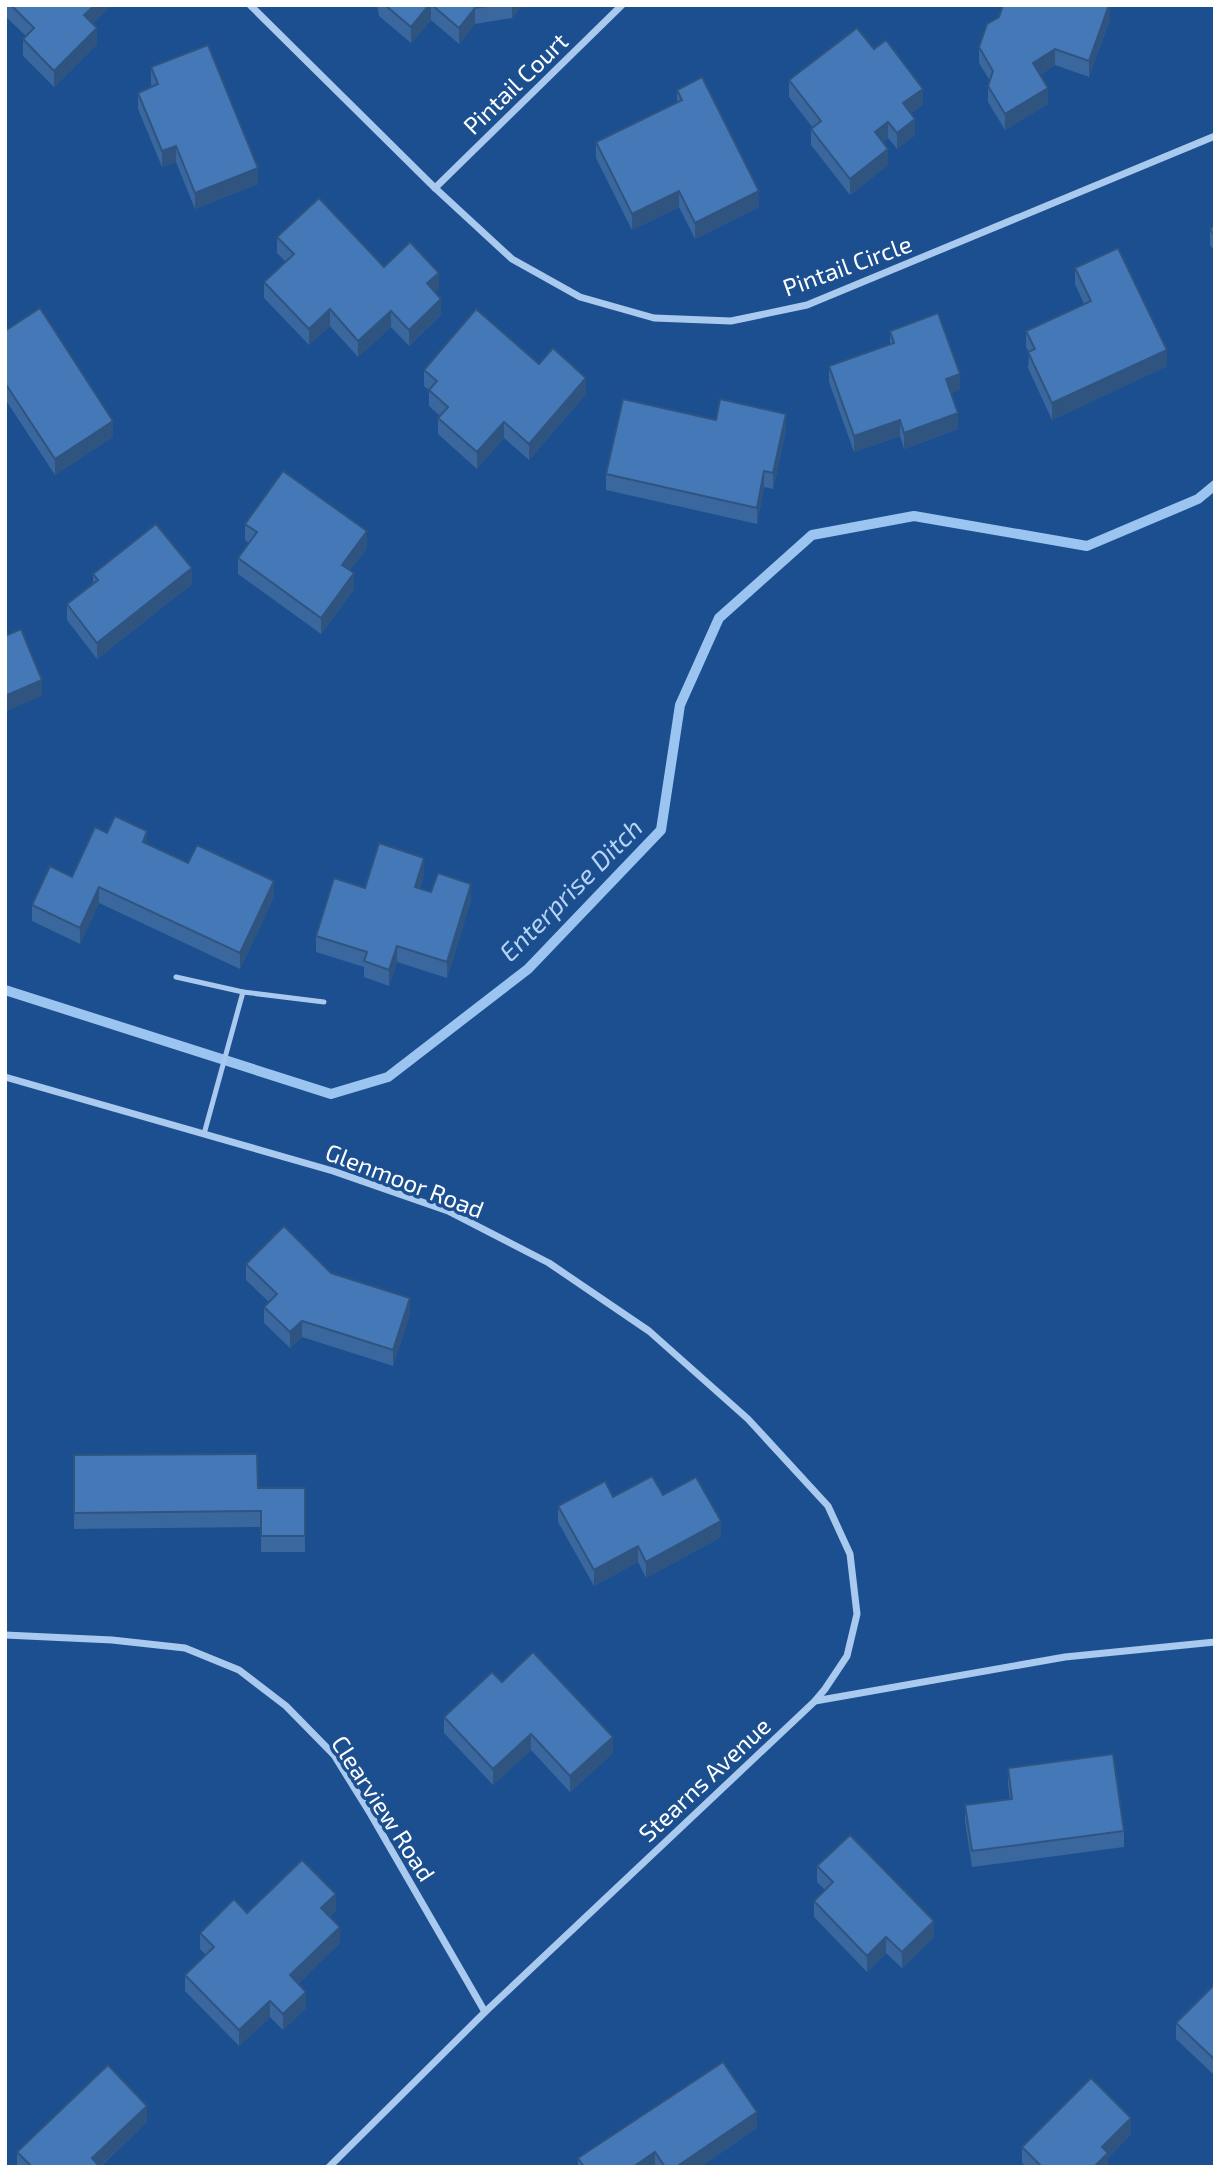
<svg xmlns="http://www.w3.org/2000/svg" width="1220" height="2172" font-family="'Exo 2',sans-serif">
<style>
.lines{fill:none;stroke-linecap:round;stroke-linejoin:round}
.stream{stroke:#9cc4f0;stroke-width:10}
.lane{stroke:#a9c9ee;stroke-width:5}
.street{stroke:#a9c9ee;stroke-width:7}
.wall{fill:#3a679d}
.shaded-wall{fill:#305480}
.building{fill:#4478b7;stroke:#305480;stroke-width:2}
.labels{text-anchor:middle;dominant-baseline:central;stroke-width:7;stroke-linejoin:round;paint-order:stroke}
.street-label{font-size:24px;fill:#fff;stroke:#1b4f8f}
.water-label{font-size:26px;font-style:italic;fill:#b5d3f5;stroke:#1b4f8f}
</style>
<rect width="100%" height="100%" fill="#1b4f8f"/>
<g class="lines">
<path class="stream" d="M 5,990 L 331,1094 L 388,1077 L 528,969 L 661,830 L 680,705 L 719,618 L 812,535 L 914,516 L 1087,546 L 1198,499 L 1215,485"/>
<g class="lane">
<path d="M 176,977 L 243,992 L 204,1134"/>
<path d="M 243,992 L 324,1002"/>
</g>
<g class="street">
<path d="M 250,5 L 435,188 L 512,259 L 580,297 L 654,318 L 731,321 L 807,305 L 1215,136"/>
<path d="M 435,188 L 622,5"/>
<path d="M 5,1077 L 333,1171 L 448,1211 L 549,1263 L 649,1331 L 748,1419 L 828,1506 L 850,1554 L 857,1614 L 847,1656 L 825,1689 L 815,1701"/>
<path d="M 5,1635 L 112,1640 L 185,1648 L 239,1670 L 286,1706 L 334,1755 L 370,1813 L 485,2012"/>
<path d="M 329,2167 L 485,2012 L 815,1701 L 1065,1657 L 1215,1642"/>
</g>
</g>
<g class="wall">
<path d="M 5,5 L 111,5 L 93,23 L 97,44 L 54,87 L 23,56 L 23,39 L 26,36 L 5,16 Z"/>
<path d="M 377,5 L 523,5 L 512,18 L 475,24 L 459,44 L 431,20 L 411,43 L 379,16 Z"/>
<path d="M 1110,5 L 1110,19 L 1089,77 L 1055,65 L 1040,75 L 1048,104 L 1005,130 L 988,102 L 988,86 L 990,81 L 979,63 L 979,47 Z"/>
<path d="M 874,49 L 923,105 L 911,113 L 915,135 L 897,149 L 888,138 L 883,142 L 888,165 L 850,195 L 811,145 L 811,129 L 813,128 L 789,97 L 789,80 Z"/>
<path d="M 151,67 L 258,184 L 195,209 L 176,162 L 162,167 L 138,109 L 138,93 L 152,87 L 151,84 Z"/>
<path d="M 677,90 L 759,207 L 695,239 L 679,207 L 632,230 L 596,158 L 596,142 L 677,102 Z"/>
<path d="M 1215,225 L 1215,252 L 1210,245 L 1210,229 Z"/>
<path d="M 277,237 L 384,267 L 439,289 L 435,292 L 441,315 L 409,346 L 391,327 L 358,357 L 330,326 L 309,345 L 264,298 L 264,282 L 286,262 L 277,253 Z"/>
<path d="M 1075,268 L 1167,366 L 1052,420 L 1028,368 L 1029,352 L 1026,347 L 1026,331 L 1084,304 L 1075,284 Z"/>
<path d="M 5,331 L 113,437 L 55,475 L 5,399 Z"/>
<path d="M 890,331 L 960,390 L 951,393 L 958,429 L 904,449 L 900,436 L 854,452 L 829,382 L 829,366 L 890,344 Z"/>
<path d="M 539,364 L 586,394 L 529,460 L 504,438 L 477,469 L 438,434 L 438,418 L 440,416 L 429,406 L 429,390 L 424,386 L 424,370 Z"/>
<path d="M 716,420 L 786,430 L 773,489 L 764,487 L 757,524 L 606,490 L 606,474 Z"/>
<path d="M 245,524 L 367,548 L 350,570 L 354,589 L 321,634 L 238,574 L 238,558 L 249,543 L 245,540 Z"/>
<path d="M 93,574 L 192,584 L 97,659 L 67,620 L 67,604 L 93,583 Z"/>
<path d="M 107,833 L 147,844 L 188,863 L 274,897 L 240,969 L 99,903 L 80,944 L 32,921 L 32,905 L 72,877 Z"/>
<path d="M 424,874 L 420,888 L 431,892 L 471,900 L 447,978 L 397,962 L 389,986 L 364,977 L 364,967 L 316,952 L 316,936 Z"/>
<path d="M 246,1264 L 331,1273 L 410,1314 L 393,1366 L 302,1337 L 290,1348 L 264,1323 L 264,1307 L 269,1302 L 246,1280 Z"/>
<path d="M 74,1455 L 258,1488 L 305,1488 L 305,1552 L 261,1552 L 261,1527 L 74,1529 Z"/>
<path d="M 663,1495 L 721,1537 L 646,1578 L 638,1562 L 594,1586 L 558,1522 L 558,1506 L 613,1497 Z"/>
<path d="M 502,1682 L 613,1753 L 570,1792 L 531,1750 L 493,1785 L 444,1733 L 444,1717 Z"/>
<path d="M 1008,1768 L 1124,1831 L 1124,1847 L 972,1867 L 965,1821 L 965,1805 L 1010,1799 L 1008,1784 Z"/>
<path d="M 817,1866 L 934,1937 L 902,1968 L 886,1953 L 867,1972 L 814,1917 L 814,1901 L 825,1890 L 817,1882 Z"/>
<path d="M 336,1911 L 330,1916 L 340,1943 L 298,1984 L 306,2008 L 283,2030 L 270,2017 L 239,2046 L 185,1991 L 185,1975 L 206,1955 L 200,1949 L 200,1933 L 247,1913 Z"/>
<path d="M 1215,1984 L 1213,2074 L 1176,2039 L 1176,2023 Z"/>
<path d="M 147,2122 L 100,2167 L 17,2167 L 17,2152 Z"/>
<path d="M 757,2128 L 700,2167 L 578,2167 L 578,2158 Z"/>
<path d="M 1131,2134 L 1108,2158 L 1108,2167 L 1026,2167 L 1022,2163 L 1022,2147 Z"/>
</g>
<g class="shaded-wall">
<path d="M 95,5 L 111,5 L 84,32 L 84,15 Z"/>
<path d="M 429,5 L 431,5 L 431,20 L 411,43 L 411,27 Z"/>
<path d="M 512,5 L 523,5 L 512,18 Z"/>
<path d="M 1109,5 L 1110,5 L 1110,19 L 1089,77 L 1089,61 Z"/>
<path d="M 475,8 L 475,24 L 459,44 L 459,28 Z"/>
<path d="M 97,28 L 97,44 L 54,87 L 54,71 Z"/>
<path d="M 1055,49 L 1055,65 L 1033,79 L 1033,63 Z"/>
<path d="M 1048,88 L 1048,104 L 1005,130 L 1005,114 Z"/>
<path d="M 923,89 L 923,105 L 903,119 L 903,103 Z"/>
<path d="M 915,119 L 915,135 L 897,149 L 897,133 Z"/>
<path d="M 888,122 L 888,138 L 875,148 L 875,132 Z"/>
<path d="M 176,146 L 176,162 L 162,167 L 162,151 Z"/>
<path d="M 888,149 L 888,165 L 850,195 L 850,179 Z"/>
<path d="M 258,168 L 258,184 L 195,209 L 195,193 Z"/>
<path d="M 679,191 L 679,207 L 632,230 L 632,214 Z"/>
<path d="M 759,191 L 759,207 L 695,239 L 695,223 Z"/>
<path d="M 439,273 L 439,289 L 427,299 L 427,283 Z"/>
<path d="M 441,299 L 441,315 L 409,346 L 409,330 Z"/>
<path d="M 330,309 L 330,326 L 309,345 L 309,329 Z"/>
<path d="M 391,311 L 391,327 L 358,357 L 358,341 Z"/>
<path d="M 1167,350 L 1167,366 L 1052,420 L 1052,403 Z"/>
<path d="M 960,374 L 960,390 L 946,395 L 946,379 Z"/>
<path d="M 586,378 L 586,394 L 529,460 L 529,444 Z"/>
<path d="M 958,413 L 958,429 L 904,449 L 904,433 Z"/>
<path d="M 786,414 L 786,430 L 773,489 L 773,473 Z"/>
<path d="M 900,420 L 900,436 L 854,452 L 854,436 Z"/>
<path d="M 113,421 L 113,437 L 55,475 L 55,459 Z"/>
<path d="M 504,422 L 504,438 L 477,469 L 477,452 Z"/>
<path d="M 764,471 L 764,487 L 757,524 L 757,508 Z"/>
<path d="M 367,531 L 367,548 L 342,581 L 342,565 Z"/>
<path d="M 192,568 L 192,584 L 97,659 L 97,643 Z"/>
<path d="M 354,573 L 354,589 L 321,634 L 321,618 Z"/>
<path d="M 42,680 L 42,696 L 5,712 L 5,696 Z"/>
<path d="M 147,831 L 147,847 L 143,842 Z"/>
<path d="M 424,858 L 424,874 L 415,903 L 415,887 Z"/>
<path d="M 274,881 L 274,897 L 240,969 L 240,953 Z"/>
<path d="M 471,884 L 471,900 L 447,978 L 447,962 Z"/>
<path d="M 99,887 L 99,903 L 80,944 L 80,928 Z"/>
<path d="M 397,946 L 397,962 L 389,986 L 389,970 Z"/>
<path d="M 410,1298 L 410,1314 L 393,1366 L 393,1350 Z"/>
<path d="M 302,1321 L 302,1337 L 290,1348 L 290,1332 Z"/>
<path d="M 721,1521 L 721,1537 L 646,1578 L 646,1562 Z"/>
<path d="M 638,1546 L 638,1562 L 594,1586 L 594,1570 Z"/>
<path d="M 531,1734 L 531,1750 L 493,1785 L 493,1769 Z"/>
<path d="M 613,1737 L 613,1753 L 570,1792 L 570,1776 Z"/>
<path d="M 336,1894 L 336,1911 L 321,1924 L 321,1908 Z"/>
<path d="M 934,1921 L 934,1937 L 902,1968 L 902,1952 Z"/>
<path d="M 340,1927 L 340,1943 L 290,1992 L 290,1975 Z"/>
<path d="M 886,1937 L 886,1953 L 867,1972 L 867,1956 Z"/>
<path d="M 306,1992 L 306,2008 L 283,2030 L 283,2014 Z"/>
<path d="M 270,2001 L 270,2017 L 239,2046 L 239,2030 Z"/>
<path d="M 1215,2056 L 1215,2072 L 1213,2074 L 1213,2058 Z"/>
<path d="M 147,2106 L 147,2122 L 99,2167 L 92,2158 Z"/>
<path d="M 757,2112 L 757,2128 L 700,2167 L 676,2167 Z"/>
<path d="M 1131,2118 L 1131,2134 L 1108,2158 L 1108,2167 L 1094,2167 L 1102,2147 Z"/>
<path d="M 655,2152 L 655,2167 L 633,2167 Z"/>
</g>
<g class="building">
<path d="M 11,5 L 95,5 L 84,15 L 97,28 L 54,71 L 23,39 L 34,28 Z"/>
<path d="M 385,5 L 429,5 L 411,27 Z"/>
<path d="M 432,5 L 494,5 L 475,8 L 459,28 Z"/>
<path d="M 1003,5 L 1109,5 L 1089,61 L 1055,49 L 1033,63 L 1048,88 L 1005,114 L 988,86 L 993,71 L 979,47 L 987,24 L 999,17 Z"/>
<path d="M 857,28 L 874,49 L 886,40 L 923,89 L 903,103 L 915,119 L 897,133 L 888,122 L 875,132 L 888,149 L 850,179 L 811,129 L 821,121 L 789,80 Z"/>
<path d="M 208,45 L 258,168 L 195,193 L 176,146 L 162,151 L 138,93 L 158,84 L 151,67 Z"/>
<path d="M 702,77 L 759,191 L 695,223 L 679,191 L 632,214 L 596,142 L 682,100 L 677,90 Z"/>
<path d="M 319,198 L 384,267 L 410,242 L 439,273 L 427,283 L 441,299 L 409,330 L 391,311 L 358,341 L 330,309 L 309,329 L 264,282 L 294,254 L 277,237 Z"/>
<path d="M 1215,225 L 1215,236 L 1210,229 Z"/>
<path d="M 1118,248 L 1167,350 L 1052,403 L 1028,352 L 1035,349 L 1026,331 L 1091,301 L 1075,268 Z"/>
<path d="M 40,308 L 113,421 L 55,459 L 5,383 L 5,331 Z"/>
<path d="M 476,309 L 539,364 L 553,348 L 586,378 L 529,444 L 504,422 L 477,452 L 438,418 L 448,407 L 429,390 L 437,381 L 424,370 Z"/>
<path d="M 938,313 L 960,374 L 946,379 L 958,413 L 904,433 L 900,420 L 854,436 L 829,366 L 894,343 L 890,331 Z"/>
<path d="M 623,399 L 716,420 L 720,399 L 786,414 L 773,473 L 764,471 L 757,508 L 606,474 Z"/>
<path d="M 283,471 L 367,531 L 342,565 L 354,573 L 321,618 L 238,558 L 257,532 L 245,524 Z"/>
<path d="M 156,524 L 192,568 L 97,643 L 67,604 L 98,580 L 93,574 Z"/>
<path d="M 21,629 L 42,680 L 5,696 L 5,636 Z"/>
<path d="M 115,816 L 147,831 L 143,842 L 188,863 L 197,845 L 274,881 L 240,953 L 99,887 L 80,928 L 32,905 L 50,866 L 72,877 L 95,827 L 107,833 Z"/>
<path d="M 379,843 L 424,858 L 415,887 L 431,892 L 438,873 L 471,884 L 447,962 L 397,946 L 389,970 L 364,961 L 367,952 L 316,936 L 334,878 L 365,888 Z"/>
<path d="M 284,1226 L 331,1273 L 410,1298 L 393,1350 L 302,1321 L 290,1332 L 264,1307 L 277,1294 L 246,1264 Z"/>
<path d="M 257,1454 L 258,1488 L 305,1488 L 305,1536 L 261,1536 L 261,1511 L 74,1513 L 74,1455 Z"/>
<path d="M 652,1476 L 663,1495 L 696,1477 L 721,1521 L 646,1562 L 638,1546 L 594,1570 L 558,1506 L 605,1481 L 613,1497 Z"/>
<path d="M 533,1652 L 613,1737 L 570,1776 L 531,1734 L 493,1769 L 444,1717 L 492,1672 L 502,1682 Z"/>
<path d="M 1113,1754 L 1124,1831 L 972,1851 L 965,1805 L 1012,1799 L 1008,1768 Z"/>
<path d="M 850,1835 L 934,1921 L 902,1952 L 886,1937 L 867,1956 L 814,1901 L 833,1882 L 817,1866 Z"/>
<path d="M 302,1860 L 336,1894 L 321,1908 L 340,1927 L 290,1975 L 306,1992 L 283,2014 L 270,2001 L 239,2030 L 185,1975 L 214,1947 L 200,1933 L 234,1899 L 247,1913 Z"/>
<path d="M 1215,1984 L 1215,2056 L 1213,2058 L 1176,2023 Z"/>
<path d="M 723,2062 L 757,2112 L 676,2167 L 665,2167 L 655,2152 L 633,2167 L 584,2167 L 578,2158 Z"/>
<path d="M 108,2065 L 147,2106 L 92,2158 L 100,2167 L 32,2167 L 17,2152 Z"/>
<path d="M 1091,2078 L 1131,2118 L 1102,2147 L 1108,2153 L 1094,2167 L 1042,2167 L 1022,2147 Z"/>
</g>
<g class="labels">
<g class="street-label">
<text transform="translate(515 83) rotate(-44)">Pintail Court</text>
<text transform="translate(847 265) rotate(-20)">Pintail Circle</text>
<text transform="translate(405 1180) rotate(21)">Glenmoor Road</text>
<text transform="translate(704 1779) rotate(-43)">Stearns Avenue</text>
<text transform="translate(384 1808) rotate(57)">Clearview Road</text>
</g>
<g class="water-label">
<text transform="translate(570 889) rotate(-45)">Enterprise Ditch</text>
</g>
</g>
<rect width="1220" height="2172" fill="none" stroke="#ffffff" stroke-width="14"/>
</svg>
